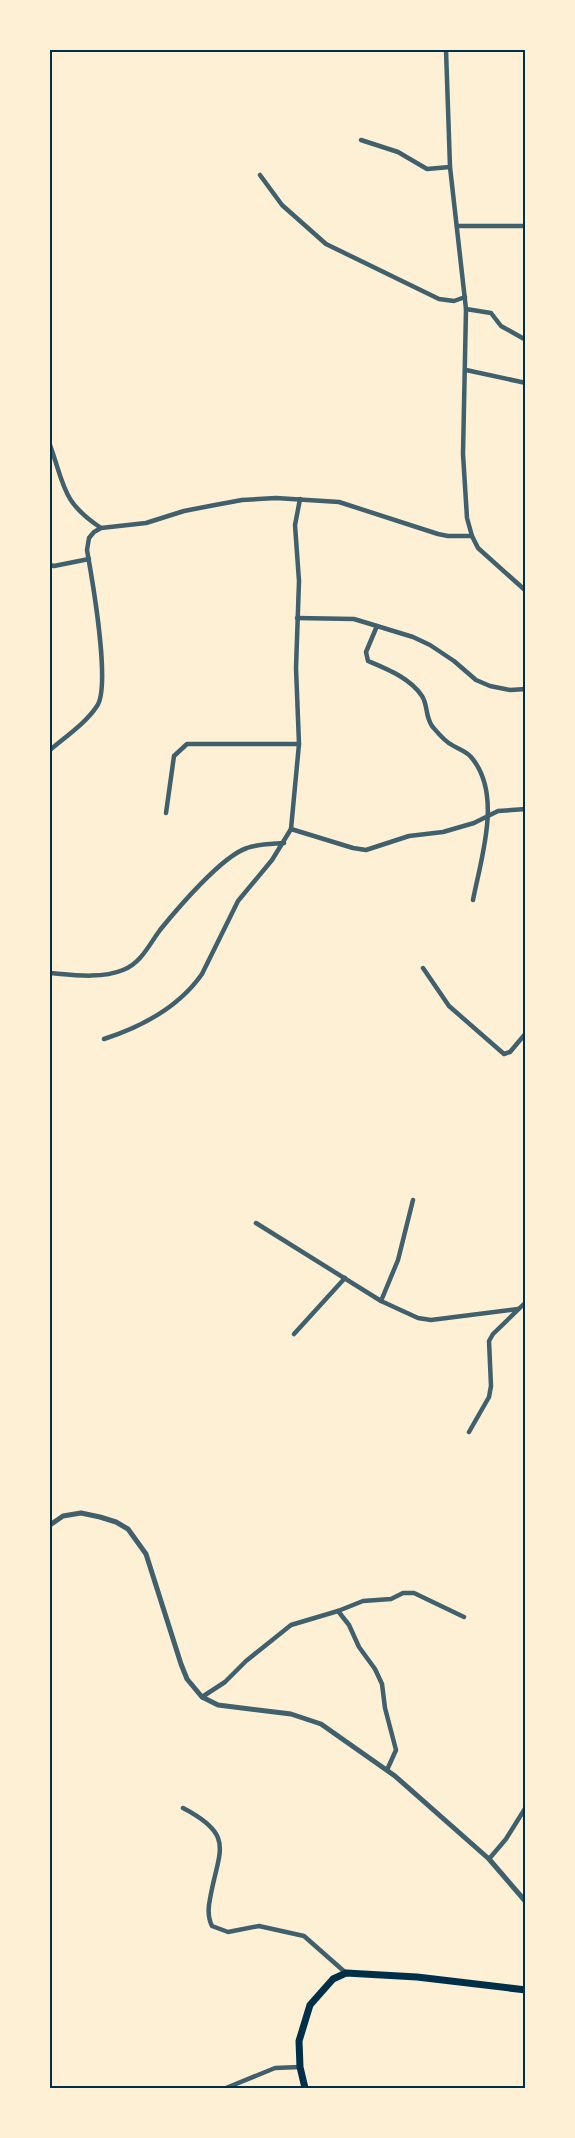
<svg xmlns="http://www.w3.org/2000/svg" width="575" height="2138" font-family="'PT Sans',sans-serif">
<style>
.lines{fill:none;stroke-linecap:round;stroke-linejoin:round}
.minor{stroke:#3f606c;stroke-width:4.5}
.tertiary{stroke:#3f606c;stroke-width:5}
.trunk{stroke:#003049;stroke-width:7}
.neatline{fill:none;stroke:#003049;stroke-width:2}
</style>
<rect width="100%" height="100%" fill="#fdf0d5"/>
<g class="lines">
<g class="minor">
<path d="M 446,50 L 450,167 L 466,309 L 463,454 L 467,518 L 472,536 L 478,548 L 526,591"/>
<path d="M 361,140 L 398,152 L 427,169 L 450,167"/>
<path d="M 260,175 L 282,205 L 326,244 L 439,299 L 454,301 L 465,297"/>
<path d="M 457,226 L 526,226"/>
<path d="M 466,309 L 491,313 L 501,326 L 526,340"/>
<path d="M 466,370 L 526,383"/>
<path d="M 50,445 C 65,487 62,502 101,528"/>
<path d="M 50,565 L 54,566 L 89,559"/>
<path d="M 297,618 L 354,619 L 377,626 L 413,637 L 430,645 L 454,661 L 476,680 L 490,686 L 510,690 L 526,689"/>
<path d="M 377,626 L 366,652 L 368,661 C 387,669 410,678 422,696 C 428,705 425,716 432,726 C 438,733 444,741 452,745 C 458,749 466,751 471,757 C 503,794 481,858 473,900"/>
<path d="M 50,750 C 65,737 86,723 97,706 C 111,686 92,578 87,550 L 89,538 L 94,532 L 101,528 L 146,523 L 184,511 L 215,505 L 242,500 L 276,498 L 339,502 L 438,534 L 448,536 L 472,536"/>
<path d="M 166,813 L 174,756 L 187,744 L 299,744"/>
<path d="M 291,829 L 353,848 L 366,850 L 409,836 L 443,832 L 474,823 L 498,811 L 526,809"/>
<path d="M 423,968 L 449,1006 L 504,1054 L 510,1052 L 526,1033"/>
<path d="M 50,973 C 73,975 101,979 123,970 C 141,963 149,945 160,930 C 177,909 222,856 247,848 C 258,844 272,844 284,843"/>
<path d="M 104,1039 C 141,1027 179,1007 202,974 L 238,901 L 272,860 L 291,829 L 299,744 L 296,668 L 299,581 L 295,525 L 300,499"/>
<path d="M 256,1223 L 381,1301 L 418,1318 L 431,1320 L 518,1309"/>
<path d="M 381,1301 L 398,1260 L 413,1200"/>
<path d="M 294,1334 L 345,1278"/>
<path d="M 469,1432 L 489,1397 L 491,1386 L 489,1341 L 493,1334 L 526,1302"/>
<path d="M 338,1611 L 349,1625 L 359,1647 L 375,1669 L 382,1684 L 385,1708 L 396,1750 L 387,1770"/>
<path d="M 202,1697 L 225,1682 L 246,1661 L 291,1625 L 338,1611 L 363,1601 L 391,1599 L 403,1593 L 414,1593 L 464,1617"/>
<path d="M 183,1808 C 237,1836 218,1851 210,1899 C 208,1908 208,1918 212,1926 L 228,1932 L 259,1926 L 304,1936 L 346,1973"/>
<path d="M 489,1859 L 506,1839 L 526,1807"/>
<path d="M 226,2088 L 275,2068 L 300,2067"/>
</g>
<path class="tertiary" d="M 50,1525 L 63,1516 L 81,1513 L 100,1517 L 116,1522 L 128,1529 L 146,1554 L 181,1664 L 187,1679 L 202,1697 L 218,1705 L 291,1714 L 321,1724 L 395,1776 L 489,1859 L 526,1902"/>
<path class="trunk" d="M 305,2088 L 300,2067 L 299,2041 L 310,2005 L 333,1979 L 346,1973 L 417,1977 L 526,1990"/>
</g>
<rect width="575" height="2138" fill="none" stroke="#fdf0d5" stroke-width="102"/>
<rect x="51" y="51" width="473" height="2036" class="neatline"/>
</svg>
